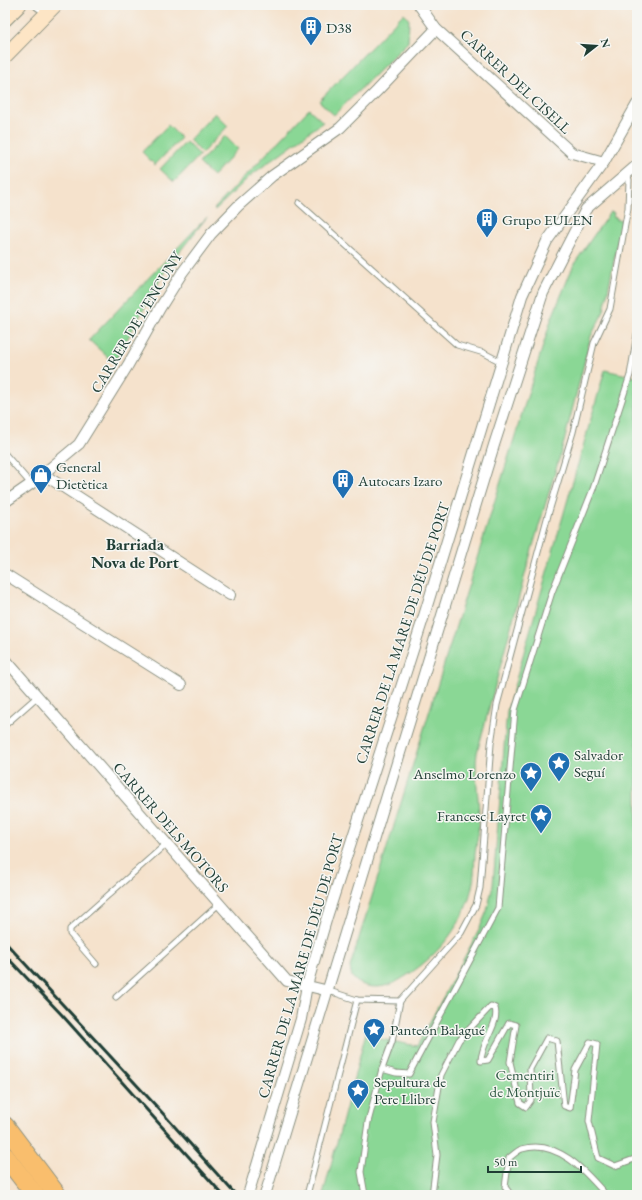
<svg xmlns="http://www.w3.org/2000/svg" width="642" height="1200" font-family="'EB Garamond',serif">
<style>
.green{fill:#8ad795;stroke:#548a64}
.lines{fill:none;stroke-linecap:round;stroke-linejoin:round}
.lane-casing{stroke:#8a9080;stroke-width:7}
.street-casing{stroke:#8a9080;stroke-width:12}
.secondary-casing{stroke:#8a9080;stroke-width:16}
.highway-casing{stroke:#8a9080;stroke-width:20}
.lane{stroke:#fff;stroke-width:5}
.street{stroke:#fff;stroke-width:10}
.secondary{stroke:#fde5c5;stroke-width:14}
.highway{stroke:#f9be6d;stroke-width:18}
.rail{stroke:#1f3d34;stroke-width:3}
.labels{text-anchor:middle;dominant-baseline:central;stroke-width:3;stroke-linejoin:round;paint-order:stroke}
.poi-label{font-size:15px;fill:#1f3d34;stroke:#f6f6f2;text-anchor:start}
.street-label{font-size:15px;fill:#1f3d34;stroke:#f6f6f2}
.park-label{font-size:15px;fill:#345c47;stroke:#f6f6f2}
.neighbourhood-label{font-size:16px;font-weight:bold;fill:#1f3d34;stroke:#f6f6f2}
</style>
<rect width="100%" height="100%" fill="#f6f6f2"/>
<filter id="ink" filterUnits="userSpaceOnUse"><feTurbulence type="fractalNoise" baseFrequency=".025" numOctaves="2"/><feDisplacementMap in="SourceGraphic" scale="8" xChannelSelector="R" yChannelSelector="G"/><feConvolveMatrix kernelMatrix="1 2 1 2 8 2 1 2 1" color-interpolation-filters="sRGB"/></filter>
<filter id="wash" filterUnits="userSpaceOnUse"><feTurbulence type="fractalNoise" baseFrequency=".012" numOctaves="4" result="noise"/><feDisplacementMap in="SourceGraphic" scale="16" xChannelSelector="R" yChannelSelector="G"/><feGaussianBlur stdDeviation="0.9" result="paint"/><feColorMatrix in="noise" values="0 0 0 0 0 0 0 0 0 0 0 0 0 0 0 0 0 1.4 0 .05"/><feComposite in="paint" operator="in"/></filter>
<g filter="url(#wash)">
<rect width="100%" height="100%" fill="#f5e2cc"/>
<g class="green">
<path d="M 404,13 L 409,20 L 408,42 L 334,115 L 319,101 Z"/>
<path d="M 309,109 L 323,122 L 250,176 L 215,210 L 214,209 Z"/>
<path d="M 215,113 L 228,126 L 202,153 L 189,140 Z"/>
<path d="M 168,125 L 181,138 L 155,165 L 142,152 Z"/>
<path d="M 225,136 L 238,149 L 213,176 L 199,163 Z"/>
<path d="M 186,142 L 200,155 L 174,182 L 160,169 Z"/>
<path d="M 610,212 L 614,213 L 613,217 L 617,218 L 617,220 L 622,220 L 604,311 L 591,336 L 564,442 L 530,556 L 477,753 C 474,775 479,796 479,817 C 479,829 477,842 475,854 C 474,865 475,876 472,887 C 463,929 432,963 394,983 C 381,989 362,989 352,977 L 350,967 L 551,320 L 574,264 Z"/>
<path d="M 207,217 L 166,269 L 114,363 L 89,340 Z"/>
<path d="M 605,370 L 636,377 L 637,375 L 637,1195 L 323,1195 L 368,1025 L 371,1034 L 381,1039 L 417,1046 L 478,932 L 487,911 L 493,885 L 507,711 Z"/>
</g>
</g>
<g filter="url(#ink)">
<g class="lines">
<g class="lane-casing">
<g id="lane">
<path d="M 299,203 L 457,345 L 484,353 L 501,362"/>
<path d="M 5,454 L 31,484"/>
<path d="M 5,725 L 38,696"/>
<path d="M 96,964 L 70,934 L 70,929 L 166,844"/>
<path d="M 329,991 L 357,1000 L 400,1001 L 461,933 L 476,905 L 480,888 L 491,744 L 497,705 L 548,515 L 573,432 L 594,343 L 610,309 L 628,208 L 629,180 L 627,173"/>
<path d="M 116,997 L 219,904"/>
<path d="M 382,1069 L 396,1073 L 409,1074 L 498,908 L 515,710 L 552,592 L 593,489 L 623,397 L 630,375 L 637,334"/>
<path d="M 307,1195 L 357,1000"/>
<path d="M 365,1195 L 361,1172 L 368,1122 L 382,1069 L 392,1042 L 400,1001"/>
<path d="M 432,1195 L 437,1155 L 433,1122 L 441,1075 L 459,1040 L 491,1006 L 495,1008 C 500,1023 481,1043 481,1061 L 488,1060 L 509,1023 L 516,1025 L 510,1062 L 520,1103 L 526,1107 L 531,1100 L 530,1069 L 547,1038 L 557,1041 L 564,1106 L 570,1108 L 575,1070 L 590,1042 L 597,1044 L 589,1121 L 598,1158 L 615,1166 L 637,1158"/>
<path d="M 511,1195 L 505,1187 L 509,1158 C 513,1155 518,1150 522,1149 C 557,1138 586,1172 606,1195"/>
</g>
</g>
<g class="street-casing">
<g id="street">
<path d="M 38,5 L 48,12"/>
<path d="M 419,5 L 436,29 L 572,153 L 604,162"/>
<path d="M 43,474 L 230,595"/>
<path d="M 5,502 L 31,484 L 79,444 L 128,365 L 160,308 L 182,273 L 211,234 L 238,206 L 272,176 L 340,128 L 377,91 L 436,29"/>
<path d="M 5,574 L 181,685"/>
<path d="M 5,659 L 287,981 L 329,991"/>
<path d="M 248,1195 L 301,1019 L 307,985 L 327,917 L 423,619 L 522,296 L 547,241 L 604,162 L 637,104"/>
<path d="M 265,1195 L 494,445 L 543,293 L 586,209 L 637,165"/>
</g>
</g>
<g class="secondary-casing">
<g id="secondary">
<path d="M 5,19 L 19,5"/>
<path d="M 5,56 L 55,5"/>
</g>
</g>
<g class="highway-casing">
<g id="highway">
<path d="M 5,1126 L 57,1195"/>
<path d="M 5,1156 L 35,1195"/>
</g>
</g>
<use href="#lane" class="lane"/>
<use href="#street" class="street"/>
<use href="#secondary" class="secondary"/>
<use href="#highway" class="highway"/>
<g class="rail">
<path d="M 5,942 L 158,1108 L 236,1195"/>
<path d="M 5,955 L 62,1015 L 223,1195"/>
</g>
</g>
</g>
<defs>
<g id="building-pin" transform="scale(1.15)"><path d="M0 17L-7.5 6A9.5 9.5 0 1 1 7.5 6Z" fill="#1f6fb2" stroke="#f6f6f2"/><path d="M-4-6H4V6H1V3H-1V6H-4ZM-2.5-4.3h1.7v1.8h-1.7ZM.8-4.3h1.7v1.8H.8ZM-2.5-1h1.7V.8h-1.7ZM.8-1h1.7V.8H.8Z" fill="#fff"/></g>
<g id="shop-pin" transform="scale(1.15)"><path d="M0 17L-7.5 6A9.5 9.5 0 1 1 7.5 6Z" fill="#1f6fb2" stroke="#f6f6f2"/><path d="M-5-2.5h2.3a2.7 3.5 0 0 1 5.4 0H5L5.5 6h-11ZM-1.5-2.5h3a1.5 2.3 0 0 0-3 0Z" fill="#fff"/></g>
<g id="sight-pin" transform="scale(1.15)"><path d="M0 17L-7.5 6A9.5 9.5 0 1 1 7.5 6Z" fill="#1f6fb2" stroke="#f6f6f2"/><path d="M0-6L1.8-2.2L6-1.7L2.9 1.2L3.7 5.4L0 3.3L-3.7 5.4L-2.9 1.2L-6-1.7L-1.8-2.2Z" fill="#fff"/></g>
</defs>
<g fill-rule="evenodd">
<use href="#building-pin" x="311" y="27"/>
<use href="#building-pin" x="487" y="219"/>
<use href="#shop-pin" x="41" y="475"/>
<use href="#building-pin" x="343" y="480"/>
<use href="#sight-pin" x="559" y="763"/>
<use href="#sight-pin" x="531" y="773"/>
<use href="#sight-pin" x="541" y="815"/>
<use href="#sight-pin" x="374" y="1029"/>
<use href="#sight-pin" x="358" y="1090"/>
</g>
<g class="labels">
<g class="poi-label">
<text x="326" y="27">D38</text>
<text x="502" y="219">Grupo EULEN</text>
<text x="56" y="466">General<tspan x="56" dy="17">Dietètica</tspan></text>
<text x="358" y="480">Autocars Izaro</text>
<text x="574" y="754">Salvador<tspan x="574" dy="17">Seguí</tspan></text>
<text x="516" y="773" text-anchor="end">Anselmo Lorenzo</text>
<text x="526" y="815" text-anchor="end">Francesc Layret</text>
<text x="390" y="1029">Panteón Balagué</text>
<text x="374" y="1081">Sepultura de<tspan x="374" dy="17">Pere Llibre</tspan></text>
</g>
<g class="street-label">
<text transform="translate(516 81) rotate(43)">CARRER DEL CISELL</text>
<text transform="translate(136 322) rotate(-59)">CARRER DE L'ENCUNY</text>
<text transform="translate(402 633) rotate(-72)">CARRER DE LA MARE DE DÉU DE PORT</text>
<text transform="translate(171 827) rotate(49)">CARRER DELS MOTORS</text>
<text transform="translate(300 966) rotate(-74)">CARRER DE LA MARE DE DÉU DE PORT</text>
</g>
<g class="park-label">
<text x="525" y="1074">Cementiri<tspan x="525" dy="17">de Montjuïc</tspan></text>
</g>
<g class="neighbourhood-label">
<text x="135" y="544">Barriada<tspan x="135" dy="18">Nova de Port</tspan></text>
</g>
</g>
<rect width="642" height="1200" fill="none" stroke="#f6f6f2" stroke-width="20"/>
<g transform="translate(596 46) rotate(73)" stroke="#f6f6f2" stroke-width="3" paint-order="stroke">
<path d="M0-3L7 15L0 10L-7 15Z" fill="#1f3d34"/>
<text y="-6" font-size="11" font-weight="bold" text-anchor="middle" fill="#1f3d34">N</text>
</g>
<path d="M488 1166v6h93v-6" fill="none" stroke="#1f3d34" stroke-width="2"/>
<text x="494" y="1166" font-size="12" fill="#1f3d34" stroke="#f6f6f2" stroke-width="3" paint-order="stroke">50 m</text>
</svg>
